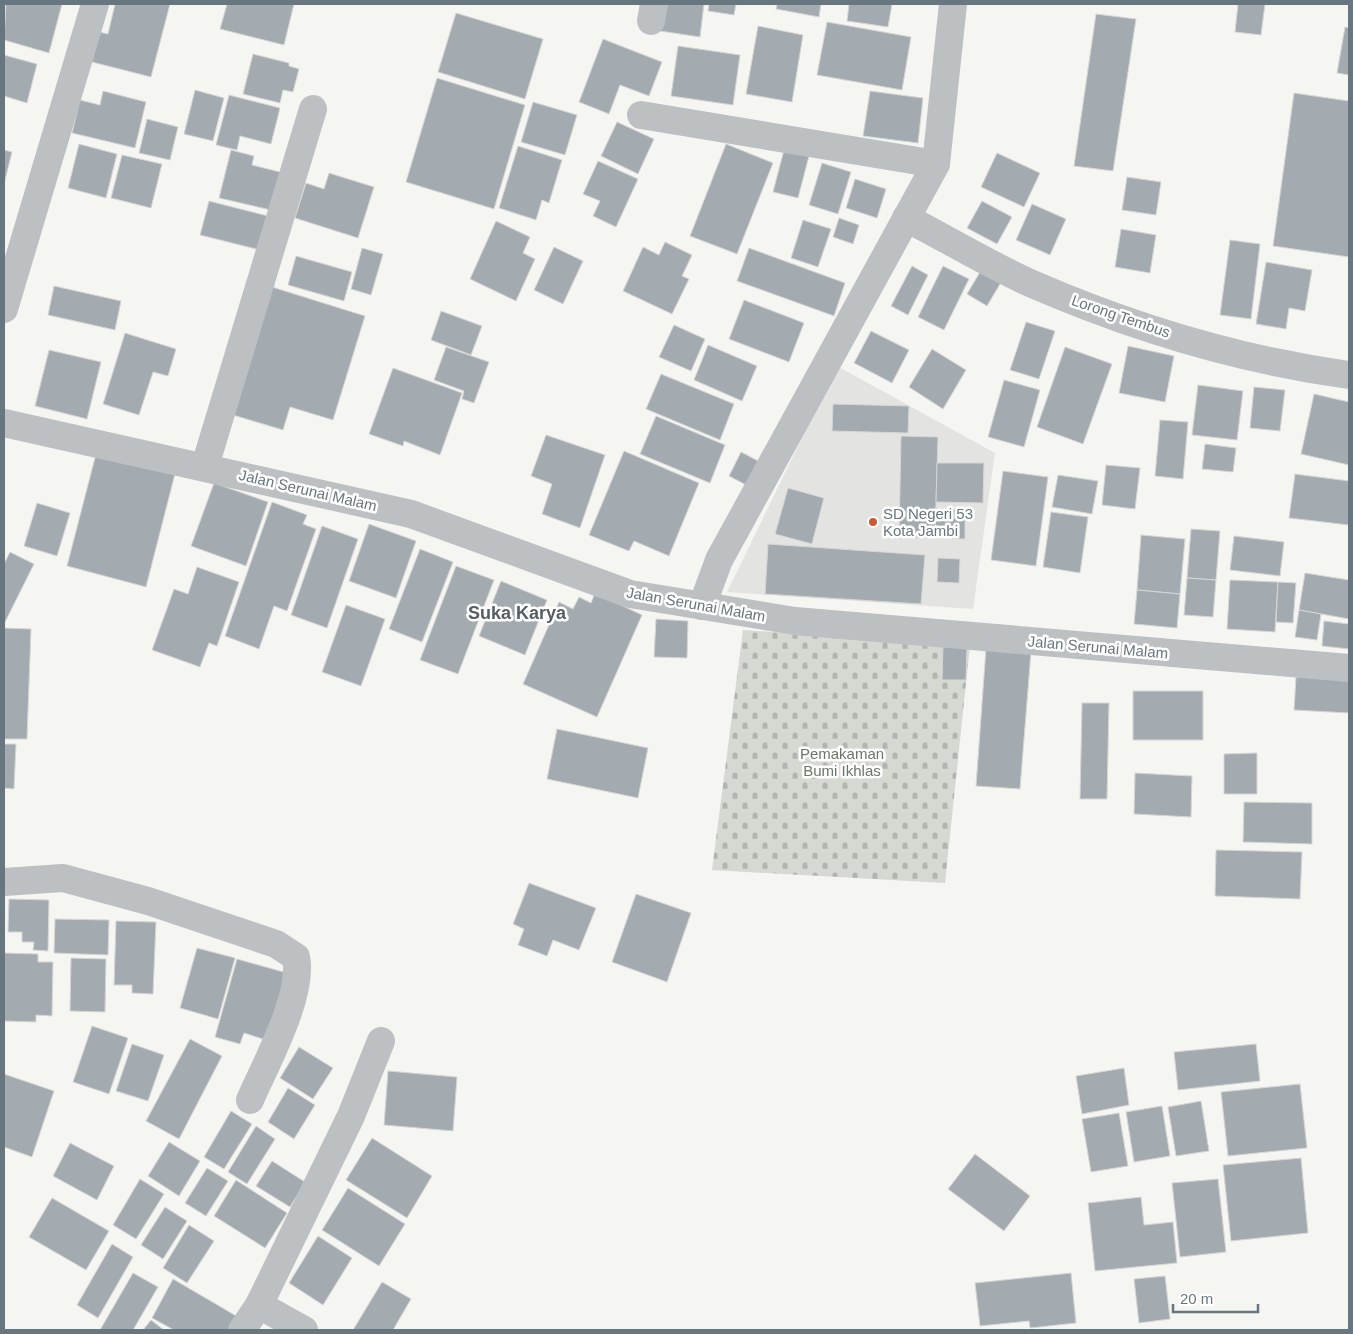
<svg xmlns="http://www.w3.org/2000/svg" width="1353" height="1334" font-family="Arial,sans-serif">
<style>
.built{fill:#e3e4e2}
.cemetery{fill:url(#cemetery-stones)}
.building{fill:#a4abb0;stroke:#d6d6d5}
.lines{fill:none;stroke-linecap:round;stroke-linejoin:round}
.minor{stroke:#bcc0c3;stroke-width:28}
.poi-dot{fill:#cc583b;stroke:#fff;stroke-width:2}
.labels{text-anchor:middle;dominant-baseline:central;stroke-width:5;stroke-linejoin:round;paint-order:stroke}
.street-label{font-size:15px;fill:#68767f;stroke:#fff}
.poi-label{font-size:15px;fill:#68767f;stroke:#fff;text-anchor:start}
.park-label{font-size:15px;fill:#6a7766;stroke:#fff}
.quarter-label{font-size:18px;font-weight:bold;fill:#555e65;stroke:#fff}
</style>
<defs>
<pattern id="cemetery-stones" width="16" height="16" patternUnits="userSpaceOnUse" patternTransform="scale(1.25)"><rect width="16" height="16" fill="#d5d9d2"/><path d="M2 7V4a2 2 0 0 1 4 0v3zM10 15v-3a2 2 0 0 1 4 0v3z" fill="#b1b5b0"/></pattern>
</defs>
<rect width="100%" height="100%" fill="#f5f5f2"/>
<path class="built" d="M 837,366 L 995,453 L 973,609 L 727,592 Z"/>
<path class="cemetery" d="M 743,630 L 970,645 L 945,883 L 712,870 Z"/>
<g class="building">
<path d="M 6,4 L 62,4 L 49,53 L 4,40 Z"/>
<path d="M 115,4 L 170,4 L 151,77 L 88,61 L 95,31 L 108,34 Z"/>
<path d="M 227,4 L 294,4 L 284,45 L 220,29 Z"/>
<path d="M 664,4 L 704,4 L 700,37 L 660,31 Z"/>
<path d="M 709,4 L 736,4 L 734,15 L 708,11 Z"/>
<path d="M 777,4 L 821,4 L 819,17 L 776,9 Z"/>
<path d="M 849,4 L 892,4 L 888,27 L 847,21 Z"/>
<path d="M 1238,4 L 1265,4 L 1261,35 L 1235,32 Z"/>
<path d="M 456,13 L 543,39 L 525,99 L 438,72 Z"/>
<path d="M 1096,14 L 1136,19 L 1113,171 L 1074,166 Z"/>
<path d="M 827,22 L 911,37 L 902,90 L 817,75 Z"/>
<path d="M 758,26 L 803,35 L 792,102 L 746,94 Z"/>
<path d="M 1345,27 L 1349,28 L 1349,75 L 1337,73 Z"/>
<path d="M 603,39 L 662,62 L 649,96 L 620,85 L 609,114 L 579,102 Z"/>
<path d="M 678,46 L 740,55 L 733,105 L 671,96 Z"/>
<path d="M 253,54 L 289,63 L 289,66 L 299,69 L 293,92 L 283,90 L 280,103 L 243,94 Z"/>
<path d="M 4,55 L 37,64 L 27,103 L 4,96 Z"/>
<path d="M 437,78 L 525,105 L 494,209 L 406,182 Z"/>
<path d="M 195,90 L 224,98 L 213,141 L 184,134 Z"/>
<path d="M 103,91 L 146,102 L 135,148 L 72,133 L 80,100 L 100,105 Z"/>
<path d="M 870,91 L 923,98 L 918,143 L 863,136 Z"/>
<path d="M 1294,93 L 1349,101 L 1349,257 L 1273,246 Z"/>
<path d="M 229,95 L 280,108 L 271,144 L 240,136 L 237,150 L 216,145 Z"/>
<path d="M 533,102 L 577,115 L 565,155 L 521,142 Z"/>
<path d="M 147,119 L 178,127 L 170,160 L 139,153 Z"/>
<path d="M 617,122 L 654,139 L 638,174 L 601,156 Z"/>
<path d="M 79,144 L 117,154 L 106,198 L 68,188 Z"/>
<path d="M 726,144 L 773,163 L 737,254 L 690,236 Z"/>
<path d="M 518,146 L 562,160 L 549,203 L 542,200 L 536,220 L 499,208 Z"/>
<path d="M 785,146 L 810,152 L 798,198 L 773,192 Z"/>
<path d="M 4,150 L 12,152 L 4,184 Z"/>
<path d="M 231,150 L 254,156 L 252,165 L 284,173 L 275,211 L 219,198 Z"/>
<path d="M 997,153 L 1040,173 L 1024,207 L 981,187 Z"/>
<path d="M 122,155 L 162,164 L 151,208 L 111,198 Z"/>
<path d="M 598,161 L 638,179 L 616,227 L 593,216 L 600,201 L 583,194 Z"/>
<path d="M 822,163 L 851,172 L 838,214 L 809,205 Z"/>
<path d="M 329,173 L 374,187 L 358,238 L 295,218 L 306,183 L 324,189 Z"/>
<path d="M 1127,177 L 1161,182 L 1156,215 L 1122,210 Z"/>
<path d="M 855,179 L 886,189 L 877,218 L 846,208 Z"/>
<path d="M 209,201 L 272,217 L 264,251 L 200,235 Z"/>
<path d="M 982,201 L 1012,217 L 997,244 L 967,228 Z"/>
<path d="M 1032,204 L 1066,219 L 1050,255 L 1016,240 Z"/>
<path d="M 839,218 L 859,225 L 853,244 L 833,237 Z"/>
<path d="M 803,220 L 831,229 L 818,267 L 791,258 Z"/>
<path d="M 496,221 L 530,237 L 523,253 L 535,259 L 516,301 L 470,279 Z"/>
<path d="M 1121,229 L 1156,235 L 1150,273 L 1115,267 Z"/>
<path d="M 1230,240 L 1260,244 L 1251,319 L 1220,315 Z"/>
<path d="M 665,242 L 692,255 L 682,276 L 689,279 L 672,314 L 623,291 L 643,247 L 659,255 Z"/>
<path d="M 554,247 L 583,261 L 563,304 L 534,290 Z"/>
<path d="M 362,248 L 383,254 L 371,295 L 351,289 Z"/>
<path d="M 749,248 L 845,283 L 834,316 L 737,281 Z"/>
<path d="M 296,256 L 352,272 L 344,301 L 288,285 Z"/>
<path d="M 1266,262 L 1312,270 L 1305,311 L 1289,308 L 1286,329 L 1256,324 Z"/>
<path d="M 912,266 L 928,275 L 908,315 L 891,306 Z"/>
<path d="M 943,266 L 969,279 L 944,330 L 918,317 Z"/>
<path d="M 983,267 L 1003,279 L 987,306 L 967,294 Z"/>
<path d="M 54,286 L 121,301 L 115,330 L 48,315 Z"/>
<path d="M 272,287 L 365,316 L 333,420 L 290,407 L 283,430 L 233,415 Z"/>
<path d="M 744,300 L 804,323 L 789,362 L 729,339 Z"/>
<path d="M 441,311 L 482,326 L 471,355 L 431,340 Z"/>
<path d="M 1026,322 L 1055,331 L 1039,379 L 1010,370 Z"/>
<path d="M 674,325 L 705,339 L 691,371 L 659,357 Z"/>
<path d="M 871,331 L 909,350 L 892,383 L 854,363 Z"/>
<path d="M 125,333 L 176,349 L 168,376 L 153,372 L 139,415 L 103,404 Z"/>
<path d="M 708,345 L 757,366 L 742,401 L 694,380 Z"/>
<path d="M 1128,346 L 1174,356 L 1165,402 L 1119,393 Z"/>
<path d="M 446,347 L 489,362 L 474,403 L 462,399 L 464,391 L 434,380 Z"/>
<path d="M 1065,347 L 1112,364 L 1083,444 L 1037,427 Z"/>
<path d="M 932,349 L 966,370 L 943,409 L 909,387 Z"/>
<path d="M 49,350 L 101,362 L 87,419 L 35,406 Z"/>
<path d="M 393,368 L 462,393 L 440,455 L 404,441 L 403,446 L 369,434 Z"/>
<path d="M 661,374 L 734,404 L 720,440 L 646,409 Z"/>
<path d="M 1004,380 L 1040,390 L 1024,447 L 988,437 Z"/>
<path d="M 1198,385 L 1243,391 L 1237,440 L 1192,435 Z"/>
<path d="M 1254,387 L 1285,390 L 1280,431 L 1250,428 Z"/>
<path d="M 1314,394 L 1349,402 L 1349,465 L 1301,454 Z"/>
<path d="M 833,404 L 909,406 L 908,433 L 832,431 Z"/>
<path d="M 656,416 L 725,445 L 710,483 L 640,454 Z"/>
<path d="M 1160,420 L 1188,422 L 1183,479 L 1155,476 Z"/>
<path d="M 546,435 L 605,455 L 580,528 L 542,514 L 552,484 L 531,476 Z"/>
<path d="M 901,436 L 938,437 L 935,538 L 899,538 Z"/>
<path d="M 1205,444 L 1236,448 L 1233,472 L 1202,469 Z"/>
<path d="M 97,450 L 176,470 L 146,587 L 67,566 Z"/>
<path d="M 624,451 L 699,483 L 669,556 L 634,541 L 629,551 L 589,535 Z"/>
<path d="M 741,452 L 762,463 L 750,487 L 729,476 Z"/>
<path d="M 937,463 L 984,463 L 983,503 L 936,502 Z"/>
<path d="M 1106,465 L 1140,468 L 1135,509 L 1102,505 Z"/>
<path d="M 1003,471 L 1048,477 L 1036,566 L 991,560 Z"/>
<path d="M 1295,474 L 1349,481 L 1349,525 L 1289,518 Z"/>
<path d="M 1058,475 L 1098,481 L 1092,514 L 1052,507 Z"/>
<path d="M 214,483 L 268,502 L 246,566 L 191,546 Z"/>
<path d="M 788,488 L 824,498 L 812,544 L 775,534 Z"/>
<path d="M 272,502 L 307,515 L 303,524 L 316,529 L 287,611 L 274,606 L 259,649 L 225,636 Z"/>
<path d="M 37,503 L 70,513 L 57,556 L 24,546 Z"/>
<path d="M 936,509 L 965,510 L 965,539 L 935,538 Z"/>
<path d="M 1051,512 L 1088,517 L 1080,573 L 1043,567 Z"/>
<path d="M 369,524 L 416,541 L 396,598 L 349,581 Z"/>
<path d="M 322,526 L 358,539 L 327,628 L 291,615 Z"/>
<path d="M 1191,529 L 1220,531 L 1216,580 L 1187,578 Z"/>
<path d="M 1141,535 L 1185,539 L 1180,594 L 1137,590 Z"/>
<path d="M 1234,536 L 1284,542 L 1280,576 L 1230,570 Z"/>
<path d="M 768,544 L 925,555 L 921,604 L 765,594 Z"/>
<path d="M 420,549 L 453,562 L 422,642 L 389,629 Z"/>
<path d="M 10,552 L 34,564 L 4,624 L 4,564 Z"/>
<path d="M 938,558 L 960,559 L 959,583 L 937,582 Z"/>
<path d="M 456,566 L 494,580 L 458,674 L 420,660 Z"/>
<path d="M 197,567 L 239,582 L 217,646 L 209,643 L 200,667 L 152,650 L 174,589 L 188,594 Z"/>
<path d="M 1305,573 L 1349,580 L 1349,619 L 1299,610 Z"/>
<path d="M 1187,578 L 1216,580 L 1213,617 L 1184,615 Z"/>
<path d="M 1230,580 L 1278,582 L 1275,632 L 1227,629 Z"/>
<path d="M 501,581 L 547,600 L 525,655 L 479,636 Z"/>
<path d="M 1278,582 L 1296,583 L 1293,623 L 1276,622 Z"/>
<path d="M 1137,590 L 1180,594 L 1177,628 L 1134,624 Z"/>
<path d="M 595,593 L 642,615 L 597,717 L 523,684 L 559,602 L 573,609 L 579,597 L 591,603 Z"/>
<path d="M 346,605 L 385,619 L 361,686 L 322,672 Z"/>
<path d="M 1299,610 L 1321,614 L 1317,640 L 1295,637 Z"/>
<path d="M 656,619 L 688,621 L 687,658 L 654,657 Z"/>
<path d="M 1324,621 L 1349,624 L 1349,649 L 1322,646 Z"/>
<path d="M 4,628 L 31,629 L 27,739 L 4,739 Z"/>
<path d="M 943,645 L 967,646 L 966,680 L 942,680 Z"/>
<path d="M 986,648 L 1031,652 L 1020,789 L 976,786 Z"/>
<path d="M 1296,677 L 1349,680 L 1349,713 L 1294,710 Z"/>
<rect x="1133" y="691" width="70" height="49"/>
<path d="M 1082,703 L 1109,703 L 1107,799 L 1080,799 Z"/>
<path d="M 557,729 L 648,748 L 638,798 L 547,779 Z"/>
<path d="M 4,744 L 16,744 L 14,789 L 4,788 Z"/>
<path d="M 1257,753 L 1257,794 L 1224,794 L 1224,754 Z"/>
<path d="M 1135,773 L 1192,776 L 1191,817 L 1134,814 Z"/>
<path d="M 1244,802 L 1312,803 L 1312,844 L 1243,842 Z"/>
<path d="M 1216,850 L 1302,852 L 1300,899 L 1215,896 Z"/>
<path d="M 529,883 L 596,908 L 579,950 L 553,940 L 547,956 L 518,945 L 524,929 L 513,924 Z"/>
<path d="M 636,894 L 691,913 L 667,982 L 612,962 Z"/>
<path d="M 9,899 L 49,900 L 48,951 L 33,950 L 34,942 L 22,942 L 22,932 L 8,932 Z"/>
<path d="M 55,919 L 109,920 L 108,955 L 54,953 Z"/>
<path d="M 116,921 L 156,922 L 153,994 L 132,993 L 132,985 L 114,985 Z"/>
<path d="M 197,948 L 235,958 L 218,1019 L 180,1008 Z"/>
<path d="M 4,953 L 38,954 L 38,962 L 53,962 L 52,1016 L 36,1015 L 36,1022 L 4,1021 Z"/>
<path d="M 71,958 L 106,959 L 105,1012 L 70,1011 Z"/>
<path d="M 237,959 L 287,973 L 269,1041 L 244,1033 L 240,1044 L 215,1037 Z"/>
<path d="M 92,1026 L 128,1038 L 109,1094 L 73,1082 Z"/>
<path d="M 190,1039 L 222,1056 L 179,1139 L 146,1121 Z"/>
<path d="M 132,1044 L 164,1055 L 148,1101 L 116,1091 Z"/>
<path d="M 1256,1044 L 1260,1081 L 1178,1090 L 1174,1052 Z"/>
<path d="M 299,1047 L 333,1068 L 313,1099 L 280,1078 Z"/>
<path d="M 1124,1068 L 1129,1105 L 1082,1114 L 1076,1076 Z"/>
<path d="M 388,1071 L 457,1077 L 453,1131 L 384,1125 Z"/>
<path d="M 4,1074 L 54,1091 L 32,1157 L 4,1147 Z"/>
<path d="M 1300,1084 L 1307,1148 L 1228,1156 L 1221,1092 Z"/>
<path d="M 288,1088 L 315,1105 L 294,1139 L 268,1122 Z"/>
<path d="M 1201,1101 L 1209,1151 L 1176,1156 L 1168,1107 Z"/>
<path d="M 1162,1106 L 1170,1156 L 1134,1162 L 1126,1112 Z"/>
<path d="M 231,1111 L 252,1124 L 224,1169 L 204,1157 Z"/>
<path d="M 1119,1113 L 1128,1166 L 1091,1172 L 1082,1119 Z"/>
<path d="M 256,1126 L 275,1139 L 247,1184 L 228,1172 Z"/>
<path d="M 372,1138 L 432,1176 L 407,1218 L 346,1180 Z"/>
<path d="M 169,1142 L 200,1161 L 179,1196 L 148,1176 Z"/>
<path d="M 70,1143 L 114,1166 L 97,1200 L 53,1176 Z"/>
<path d="M 975,1154 L 1030,1196 L 1004,1231 L 948,1189 Z"/>
<path d="M 1301,1158 L 1308,1233 L 1231,1241 L 1223,1165 Z"/>
<path d="M 272,1161 L 305,1182 L 290,1207 L 256,1186 Z"/>
<path d="M 207,1168 L 228,1181 L 206,1216 L 185,1203 Z"/>
<path d="M 140,1179 L 164,1194 L 136,1239 L 113,1225 Z"/>
<path d="M 1218,1179 L 1226,1252 L 1180,1257 L 1172,1183 Z"/>
<path d="M 236,1180 L 287,1213 L 265,1248 L 214,1216 Z"/>
<path d="M 348,1188 L 405,1224 L 379,1266 L 322,1230 Z"/>
<path d="M 1141,1197 L 1144,1225 L 1173,1222 L 1177,1263 L 1095,1271 L 1088,1203 Z"/>
<path d="M 52,1198 L 109,1231 L 86,1270 L 29,1237 Z"/>
<path d="M 165,1207 L 187,1221 L 163,1259 L 141,1245 Z"/>
<path d="M 189,1225 L 214,1241 L 187,1283 L 163,1268 Z"/>
<path d="M 318,1236 L 352,1258 L 323,1305 L 289,1283 Z"/>
<path d="M 112,1244 L 133,1257 L 98,1318 L 77,1305 Z"/>
<path d="M 133,1273 L 158,1287 L 133,1330 L 100,1330 Z"/>
<path d="M 1071,1273 L 1076,1323 L 1030,1328 L 1029,1321 L 980,1326 L 975,1283 Z"/>
<path d="M 1165,1276 L 1170,1319 L 1139,1323 L 1134,1279 Z"/>
<path d="M 173,1279 L 238,1317 L 230,1330 L 174,1330 L 152,1318 Z"/>
<path d="M 382,1282 L 411,1299 L 393,1330 L 353,1330 Z"/>
<path d="M 151,1320 L 164,1330 L 143,1330 Z"/>
</g>
<g class="lines">
<g class="minor">
<path d="M 651,21 L 654,4"/>
<path d="M 641,115 L 936,164"/>
<path d="M 906,218 C 947,239 988,264 1030,283 C 1131,327 1240,360 1349,375"/>
<path d="M 4,309 L 95,4"/>
<path d="M 4,423 L 411,514 L 630,594 L 795,621 L 1349,668"/>
<path d="M 205,466 L 313,109"/>
<path d="M 702,606 L 719,560 L 936,164 L 953,4"/>
<path d="M 4,882 L 63,878 L 148,901 L 276,944 L 296,957 C 304,995 266,1063 250,1100"/>
<path d="M 259,1305 L 304,1330"/>
<path d="M 242,1330 L 259,1305 L 351,1116 L 381,1041"/>
</g>
</g>
<circle class="poi-dot" cx="873" cy="522" r="5"/>
<g class="labels">
<g class="street-label">
<text transform="translate(1121 316) rotate(19)">Lorong Tembus</text>
<text transform="translate(308 490) rotate(13)">Jalan Serunai Malam</text>
<text transform="translate(696 604) rotate(10)">Jalan Serunai Malam</text>
<text transform="translate(1098 647) rotate(5)">Jalan Serunai Malam</text>
</g>
<g class="poi-label">
<text x="883" y="513">SD Negeri 53<tspan x="883" dy="17">Kota Jambi</tspan></text>
</g>
<g class="park-label">
<text x="842" y="753">Pemakaman<tspan x="842" dy="17">Bumi Ikhlas</tspan></text>
</g>
<g class="quarter-label">
<text x="517" y="613">Suka Karya</text>
</g>
</g>
<rect width="1353" height="1334" fill="none" stroke="#68767f" stroke-width="10"/>
<path d="M1173 1304v8h85v-8" fill="none" stroke="#68767f" stroke-width="2.5"/>
<text x="1180" y="1304" font-size="15" fill="#68767f" stroke="#ffffff" stroke-width="4" paint-order="stroke">20 m</text>
</svg>
